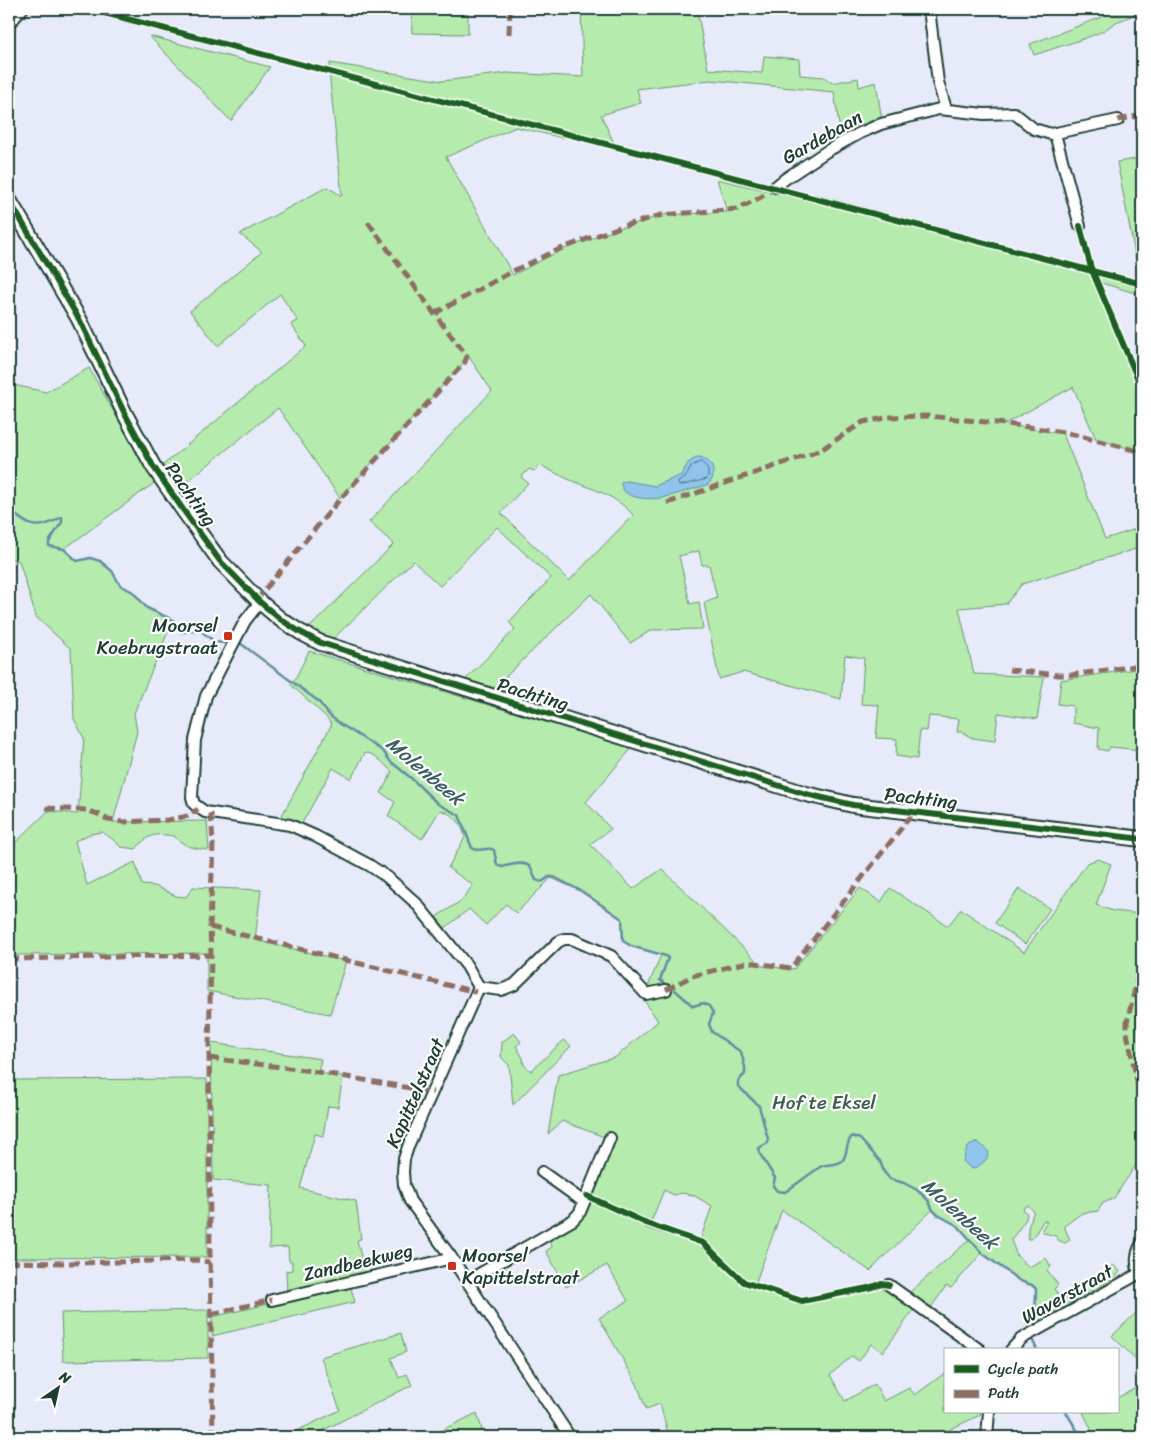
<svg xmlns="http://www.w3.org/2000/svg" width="1151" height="1446" font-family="Sriracha,sans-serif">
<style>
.green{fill:#b5ebad;stroke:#6a9470;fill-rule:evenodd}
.water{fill:#90c4ed;stroke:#638ea3}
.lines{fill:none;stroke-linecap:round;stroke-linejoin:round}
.shore{stroke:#4c737e;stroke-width:1}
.stream{stroke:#638ea3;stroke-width:2.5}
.minor-casing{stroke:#1f3d34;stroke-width:14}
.tertiary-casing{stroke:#1f3d34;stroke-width:16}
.secondary-casing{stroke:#1f3d34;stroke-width:18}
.minor{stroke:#fff;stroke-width:10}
.tertiary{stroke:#fff;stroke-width:12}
.secondary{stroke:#fff;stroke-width:14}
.quiet{stroke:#8d6e63;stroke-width:5;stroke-dasharray:10 5;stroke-linecap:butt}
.cycleway-casing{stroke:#fff;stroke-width:9}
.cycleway{stroke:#1b5e20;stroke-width:6}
.poi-dot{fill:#c8321e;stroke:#fff;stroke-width:2}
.labels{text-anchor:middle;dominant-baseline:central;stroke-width:4.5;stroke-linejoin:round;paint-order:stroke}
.street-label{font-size:19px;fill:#1f3d34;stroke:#fff}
.poi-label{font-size:19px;fill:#1f3d34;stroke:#fff;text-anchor:end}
.park-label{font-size:19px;fill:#3d604c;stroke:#fff}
.water-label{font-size:20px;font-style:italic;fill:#3b5f62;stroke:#fff}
</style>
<rect width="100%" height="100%" fill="#e6eaf9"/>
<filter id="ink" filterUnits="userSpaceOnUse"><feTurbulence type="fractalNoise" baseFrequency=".02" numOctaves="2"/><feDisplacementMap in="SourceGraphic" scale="10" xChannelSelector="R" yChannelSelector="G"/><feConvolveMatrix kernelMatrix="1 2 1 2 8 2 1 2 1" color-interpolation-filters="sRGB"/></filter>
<g filter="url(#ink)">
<g class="green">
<path d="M 411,9 L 468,9 L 468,34 L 412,33 Z"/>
<path d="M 581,9 L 697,9 L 708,69 L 762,73 L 764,56 L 799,59 L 800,75 L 824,77 L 832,83 L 858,78 L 859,87 L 876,82 L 882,121 L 841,138 L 834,92 L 710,80 L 637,89 L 641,103 L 601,115 L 614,143 L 565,130 L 563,138 L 516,127 L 446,157 L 513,275 L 561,250 L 620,228 L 663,215 L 727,212 L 717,179 L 811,201 L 814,194 L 1088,267 L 1142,396 L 1142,452 L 1096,439 L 1073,387 L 1004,424 L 1063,434 L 1105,539 L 1142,527 L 1142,547 L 1022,584 L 1006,604 L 959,608 L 974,674 L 1044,677 L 1037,719 L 998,713 L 995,741 L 972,738 L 962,732 L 957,732 L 959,719 L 929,716 L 927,731 L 920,730 L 917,759 L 896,756 L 897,739 L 876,738 L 879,705 L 861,704 L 864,658 L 845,655 L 841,699 L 743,672 L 719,679 L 704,603 L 717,598 L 709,565 L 702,565 L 699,551 L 679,556 L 690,604 L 699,602 L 703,629 L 652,630 L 630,643 L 591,594 L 492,690 L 465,680 L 515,629 L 509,622 L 551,578 L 497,527 L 440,586 L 413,561 L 334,638 L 318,633 L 309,628 L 394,544 L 369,522 L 492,391 L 469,357 L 340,498 L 278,408 L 178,489 L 162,466 L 306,346 L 291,324 L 298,321 L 280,294 L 218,346 L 190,311 L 262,252 L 240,234 L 327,187 L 342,196 L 330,81 L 330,63 L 442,81 L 507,73 L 583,77 ZM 540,465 C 550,470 559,475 568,479 C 592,489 616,495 633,515 L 569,581 L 501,513 L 528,483 L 521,477 L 529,469 L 534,471 Z"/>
<path d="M 1110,9 L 1142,9 L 1142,30 L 1139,13 L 1116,22 L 1103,31 L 1086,38 L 1034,55 L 1030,44 L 1102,17 Z"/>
<path d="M 149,36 L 270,67 L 231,121 Z"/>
<path d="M 1142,158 L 1142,295 L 1098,282 L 1095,275 L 1139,287 L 1140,280 L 1117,162 Z"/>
<path d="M 89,368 L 154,483 L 64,549 L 77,561 L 90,558 L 100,561 L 112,571 L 120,585 L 133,592 L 147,608 L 173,620 L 134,713 L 137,732 L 113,822 L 207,821 L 209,850 C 195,849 183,846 174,836 C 155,833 148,834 136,849 L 121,847 L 111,838 L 102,832 L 90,834 L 75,841 L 87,885 L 135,862 L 142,885 L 155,886 L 176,896 L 186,897 L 193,887 L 261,890 L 255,940 L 346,961 L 330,1014 L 207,991 L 207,953 L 9,955 L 9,849 L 48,811 L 78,814 L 84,738 L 74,719 L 71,649 L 36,617 L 19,561 L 9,558 L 9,384 L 46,392 Z"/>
<path d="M 309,651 L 632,748 L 586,802 L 611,829 L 590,844 L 633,889 L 662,869 L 762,966 L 794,969 L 860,888 L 881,902 L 890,888 L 948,926 L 961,909 L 1024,952 L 1087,863 L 1098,859 L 1111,864 L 1096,905 L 1113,911 L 1142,914 L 1142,1156 L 1114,1198 L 1102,1204 L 1098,1211 L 1082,1213 L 1064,1226 L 1070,1240 L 1065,1243 L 1058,1240 L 1056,1236 L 1044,1233 L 1042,1229 L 1047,1222 L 1044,1220 L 1032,1239 L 1028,1239 L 1028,1228 L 1034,1211 L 1027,1205 L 1023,1209 L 1027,1214 L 1026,1219 L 1011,1240 L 1017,1256 L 1029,1267 L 1046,1258 L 1051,1267 L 1047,1270 L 1058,1285 L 1054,1289 L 1062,1300 L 1086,1288 L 1083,1283 L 1090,1279 L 1092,1281 L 1113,1265 L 1120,1271 L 1115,1278 L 1035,1323 L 1036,1289 L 1033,1285 L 1020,1281 L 982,1253 L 951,1288 L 946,1286 L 930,1309 L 909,1293 L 970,1239 L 958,1226 L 938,1215 L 932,1210 L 870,1271 L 782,1210 L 755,1284 L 745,1280 L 700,1240 L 712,1206 L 695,1196 L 682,1193 L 674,1195 L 664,1190 L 651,1222 L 591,1196 L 612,1140 L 562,1121 L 548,1134 L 558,1075 L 616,1057 L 658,1021 L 640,994 L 647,989 L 661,955 L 631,946 L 623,941 L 622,919 L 581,891 L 551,878 L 516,913 L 506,904 L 486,925 L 469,909 L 445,928 L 436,917 L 461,901 L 473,885 L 448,868 L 465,837 C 461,822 455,815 440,810 L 422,839 L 388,816 L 395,802 L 381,793 L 392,772 C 385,765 376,753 365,753 L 351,779 L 333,768 L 301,825 L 280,819 L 332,724 L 323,714 L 290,684 L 294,681 ZM 975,1142 L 978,1142 L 988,1152 L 971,1169 L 968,1164 L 967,1148 Z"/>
<path d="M 1142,668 L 1142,750 L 1110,747 L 1108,751 L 1098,749 L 1099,728 L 1073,723 L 1073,706 L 1058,704 L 1061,680 Z"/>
<path d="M 1019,888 L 1050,909 L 1025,944 L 995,923 Z"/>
<path d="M 514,1033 L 521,1042 L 516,1046 L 523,1058 L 524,1065 L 531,1071 L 564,1040 L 571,1046 L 513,1105 L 509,1065 L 501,1057 L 502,1042 Z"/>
<path d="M 211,1043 L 321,1059 L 318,1073 L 343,1076 L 338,1107 L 328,1106 L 323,1136 L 315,1134 L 300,1188 L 356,1201 L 361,1239 L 357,1240 L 366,1276 L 287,1294 L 286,1271 L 292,1270 L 292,1261 L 289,1261 L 288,1247 L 269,1248 L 271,1185 L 213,1180 Z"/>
<path d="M 207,1079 L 207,1257 L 9,1258 L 9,1080 Z"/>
<path d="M 589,1201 L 646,1225 L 645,1228 L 697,1244 L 743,1284 L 803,1304 L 887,1287 L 916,1307 L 883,1352 L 871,1344 L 859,1361 L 852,1356 L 830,1375 L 845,1401 L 875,1384 L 884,1401 L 909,1388 L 915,1395 L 945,1373 L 945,1412 L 981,1412 L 980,1415 L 934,1437 L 669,1437 L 660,1404 L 646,1409 L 637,1384 L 599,1318 L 628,1301 L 607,1265 L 566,1287 L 546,1251 L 552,1247 L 547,1238 Z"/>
<path d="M 350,1285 L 355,1302 L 212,1336 L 212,1317 Z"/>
<path d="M 1142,1307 L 1142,1365 L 1112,1336 Z"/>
<path d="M 208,1310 L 208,1358 L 63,1361 L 61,1313 Z"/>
<path d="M 401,1333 L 406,1352 L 391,1358 L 399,1378 L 407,1374 L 412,1385 L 310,1437 L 284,1437 L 340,1410 L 321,1357 Z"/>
<path d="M 1142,1385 L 1142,1437 L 1075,1437 L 1092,1431 L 1083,1412 L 1117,1412 L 1117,1398 Z"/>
<path d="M 477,1413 L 484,1437 L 428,1437 Z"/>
</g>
<g class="water">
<path d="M 697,457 C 711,456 720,476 707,485 C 692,489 676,495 661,498 C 648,500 620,499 621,482 L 627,481 L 655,486 L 681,475 L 688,463 Z"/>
<path d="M 975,1142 C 980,1142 985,1148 989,1152 C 988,1161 979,1167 971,1169 L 963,1161 L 967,1148 Z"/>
</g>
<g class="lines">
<path class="shore" d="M 701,462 C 707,466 710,472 707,479 L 679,486 L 678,482 L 685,478 L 692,466 Z"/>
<g class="stream">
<path d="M 9,509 C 29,528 38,531 62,517 L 62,522 L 49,542 L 49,546 L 64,549 L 77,561 L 90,558 L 100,561 L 112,571 L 120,585 L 133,592 L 147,608 L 173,620 L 179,631 L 183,632 L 192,631 L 201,631 L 215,642 L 225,643"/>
<path d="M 240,643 L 318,701 L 330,716 L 342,725 L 383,751 L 390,761 L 411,778 L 438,804 L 459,815 L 472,848 C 480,853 487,846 494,850 L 497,865 L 502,867 C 509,865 525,860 531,868 C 533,871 534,877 536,880 C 542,883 544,881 549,877 L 554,877 L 581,891 L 622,919 L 623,941 L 631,946 L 666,956 L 668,958 L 660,980 L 665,984"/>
<path d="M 675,990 L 693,1006 L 703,1003 L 709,1006 L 713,1013 L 709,1024 L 712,1032 L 741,1052 L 745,1067 L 745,1074 L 738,1081 L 738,1086 L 759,1106 L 768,1139 L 768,1143 L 759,1148 L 760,1154 L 775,1178 L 773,1186 L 777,1191 L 785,1192 C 797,1184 808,1175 820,1167 C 826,1163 836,1166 842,1161 C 848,1155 845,1144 852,1136 L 860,1139 L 880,1161 L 884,1172 L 890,1179 L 904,1183 L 917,1190 L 928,1200 L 933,1210 L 938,1215 L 958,1226 L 982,1253 L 1020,1281 L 1032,1285 L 1036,1289 L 1035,1323"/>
<path d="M 1033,1341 L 1037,1350"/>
<path d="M 1066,1412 L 1081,1437"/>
</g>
<g class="minor-casing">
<g id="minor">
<path d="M 929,9 L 938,82 L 946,109"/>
<path d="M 1055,134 L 1080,226"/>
<path d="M 775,187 L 785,179 L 827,151 L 860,133 L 881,124 L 939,109 L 984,114 L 1014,113 L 1034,129 L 1051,134 L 1118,120"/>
<path d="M 260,602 L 245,621 L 206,696 L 195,740 L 192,797 L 194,804 L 205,812 L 290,825 L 315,836 L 369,865 L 387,877 L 416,903 L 467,966 L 479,987"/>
<path d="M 479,987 L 409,1144 L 404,1159 L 403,1172 L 404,1185 L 410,1201 L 451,1257 L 570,1437"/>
<path d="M 479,987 L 501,990 L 514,985 L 558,942 L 564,939 L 572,939 L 611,956 L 646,994 L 666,990"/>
<path d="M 542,1172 L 584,1202"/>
<path d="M 1139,1273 C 1135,1262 1136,1253 1142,1243"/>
<path d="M 467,1281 L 573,1220 L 580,1212 L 610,1138"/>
<path d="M 889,1285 L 980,1350"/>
<path d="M 272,1300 L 444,1260 L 451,1257"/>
<path d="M 1011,1350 L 1021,1339 L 1142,1272"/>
<path d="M 987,1437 L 989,1412"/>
</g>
</g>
<g class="tertiary-casing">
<path id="tertiary" d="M 9,22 L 21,9"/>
</g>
<g class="secondary-casing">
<path id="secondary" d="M 9,200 L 79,319 L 125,414 L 153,466 L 184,511 L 220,561 L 260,602 L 280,619 L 300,632 L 321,643 L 806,794 L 853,805 L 1142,839"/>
</g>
<use href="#minor" class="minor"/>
<use href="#tertiary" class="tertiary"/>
<use href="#secondary" class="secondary"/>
<g class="quiet">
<path d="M 1142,9 L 1140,32 L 1142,42"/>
<path d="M 509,34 L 510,9"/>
<path d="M 1118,120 L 1142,115"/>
<path d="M 368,222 L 436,316"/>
<path d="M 667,503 L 819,451 L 863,422 L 891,417 L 928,416 L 1007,424 L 1064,432 L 1142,452"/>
<path d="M 260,602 L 260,596 L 262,593 L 340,499 L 465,362 L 467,356 L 436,316 L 437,312 L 517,269 L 560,249 L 620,227 L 662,215 L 737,209 L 761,197 L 775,187"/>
<path d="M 1009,670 L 1059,675 L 1072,675 L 1142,665"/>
<path d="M 46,808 L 86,810 L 98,814 L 108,820 L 123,822 L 168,820 L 188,816 L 198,809"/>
<path d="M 211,813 L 213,843 L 210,927 L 211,955 L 209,1050 L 210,1262 L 213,1437"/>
<path d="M 210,927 L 476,992"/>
<path d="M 9,959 L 211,955"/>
<path d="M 1142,959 L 1127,1022 L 1127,1033 L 1142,1104"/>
<path d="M 666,990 L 692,976 L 748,962 L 791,968 L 914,812"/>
<path d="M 209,1058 L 312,1071 L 433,1092"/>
<path d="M 9,1262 L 69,1263 L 195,1260 L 210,1262"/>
<path d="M 211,1314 L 272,1300"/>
</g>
<g class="cycleway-casing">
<g id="cycleway">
<path d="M 89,9 L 1142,284"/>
<path d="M 9,200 L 79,319 L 125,414 L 153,466 L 184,511 L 220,561 L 260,602 L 280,619 L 300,632 L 321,643 L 806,794 L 853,805 L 1142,839"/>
<path d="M 1080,226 L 1091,268 L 1142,389"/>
<path d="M 587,1196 L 646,1223 L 703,1243 L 744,1282 L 802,1301 L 868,1288 L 882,1284 L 889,1285"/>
</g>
</g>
<use href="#cycleway" class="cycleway"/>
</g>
</g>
<g class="poi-dot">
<rect x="223" y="631" width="10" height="10" rx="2.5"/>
<rect x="447" y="1261" width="10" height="10" rx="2.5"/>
</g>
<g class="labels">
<g class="street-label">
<text transform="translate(822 137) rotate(-30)">Gardebaan</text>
<text transform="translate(191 494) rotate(55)">Pachting</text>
<text transform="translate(533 694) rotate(17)">Pachting</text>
<text transform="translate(921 798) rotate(7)">Pachting</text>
<text transform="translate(415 1093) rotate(-66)">Kapittelstraat</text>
<text transform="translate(358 1262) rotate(-13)">Zandbeekweg</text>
<text transform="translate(1067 1294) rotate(-29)">Waverstraat</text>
</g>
<g class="poi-label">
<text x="218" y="625">Moorsel<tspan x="218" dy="22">Koebrugstraat</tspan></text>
<text x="462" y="1255" text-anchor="start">Moorsel<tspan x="462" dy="22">Kapittelstraat</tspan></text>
</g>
<g class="park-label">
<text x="824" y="1102">Hof te Eksel</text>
</g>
<g class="water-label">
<text transform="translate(425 771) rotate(40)">Molenbeek</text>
<text transform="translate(960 1214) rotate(42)">Molenbeek</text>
</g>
</g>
<rect width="1151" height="1446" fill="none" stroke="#fff" stroke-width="30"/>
<rect x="15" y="15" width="1121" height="1416" fill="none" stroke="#1f3d34" stroke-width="2" filter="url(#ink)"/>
<rect x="944" y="1348" width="175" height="65" fill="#ffffff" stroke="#a5b1ae"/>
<rect x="954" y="1365" width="25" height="8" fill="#1b5e20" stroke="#a5b1ae"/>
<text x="988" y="1374" font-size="15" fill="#1f3d34">Cycle path</text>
<rect x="954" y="1390" width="25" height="8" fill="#8d6e63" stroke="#a5b1ae"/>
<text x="988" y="1398" font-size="15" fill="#1f3d34">Path</text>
<g transform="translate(58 1388) rotate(34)" stroke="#ffffff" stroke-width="4" paint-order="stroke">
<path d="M0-4L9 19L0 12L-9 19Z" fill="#1f3d34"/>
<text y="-8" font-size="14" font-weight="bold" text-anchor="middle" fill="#1f3d34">N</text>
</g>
</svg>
